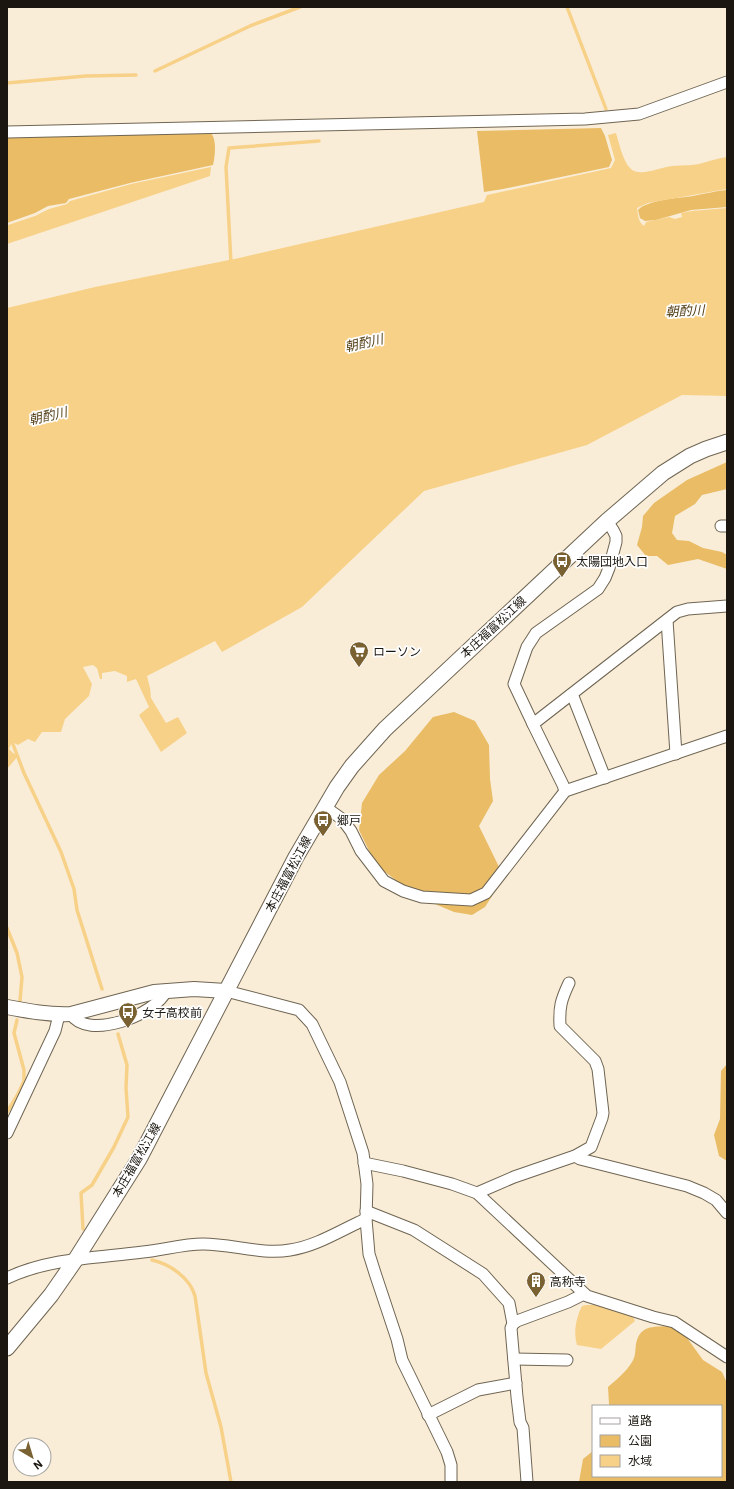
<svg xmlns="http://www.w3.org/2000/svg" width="734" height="1489" font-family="'IBM Plex Sans','Noto Sans JP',sans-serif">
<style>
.green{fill:#e9bc65}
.water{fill:#f8d188}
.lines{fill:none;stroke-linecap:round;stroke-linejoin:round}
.stream{stroke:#f8d188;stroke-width:3.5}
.minor-casing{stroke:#6f6552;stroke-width:13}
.tertiary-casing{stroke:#6f6552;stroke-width:16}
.secondary-casing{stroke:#6f6552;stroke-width:17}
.minor{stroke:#fff;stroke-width:11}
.tertiary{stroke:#fff;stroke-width:14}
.secondary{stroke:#fff;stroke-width:15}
.labels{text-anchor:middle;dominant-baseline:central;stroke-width:3.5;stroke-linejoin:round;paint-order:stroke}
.poi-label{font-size:12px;fill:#1b1710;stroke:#fff;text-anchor:start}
.street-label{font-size:12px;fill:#1b1710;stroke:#fff}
.water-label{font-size:13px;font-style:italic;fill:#533f17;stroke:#fff}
</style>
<rect width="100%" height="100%" fill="#f9edd8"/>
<g class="green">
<path d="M 601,128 L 605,136 L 612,160 L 609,167 L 503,189 L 484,192 L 477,131 Z"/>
<path d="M 211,133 C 217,140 215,156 213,165 L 130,183 L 69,199 L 66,203 L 48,206 L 35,213 L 7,223 L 7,136 Z"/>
<path d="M 727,190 L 727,207 L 691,210 L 656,220 L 645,221 L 640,218 L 638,210 C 647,200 679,198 693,196 C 704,194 715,191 727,190 Z"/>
<path d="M 727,462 L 727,489 L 702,495 L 695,504 L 675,516 L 672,533 L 677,540 L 689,541 L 703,548 L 722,552 L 727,555 L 727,569 L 698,559 L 668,565 L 657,556 L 646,556 L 637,545 L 642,527 L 643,516 L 654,503 L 687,480 Z"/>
<path d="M 454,712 L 475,721 L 489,745 L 490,779 L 493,801 L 479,826 L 501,871 L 492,896 L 485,907 L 472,915 L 454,912 L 418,897 L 376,865 L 359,830 L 362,803 L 379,775 L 405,751 L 433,717 Z"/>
<path d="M 727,1064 L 727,1161 L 719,1156 L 714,1135 L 720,1119 L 721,1071 Z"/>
<path d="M 668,1326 L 682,1331 L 703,1360 L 722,1372 L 727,1383 L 727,1482 L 579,1482 L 583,1459 L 593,1451 L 593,1476 L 721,1476 L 721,1406 L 609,1406 L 609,1404 L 608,1387 C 616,1380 627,1371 632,1362 C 636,1356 635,1350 636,1344 C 640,1325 653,1327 668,1326 Z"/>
</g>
<g class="water">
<path d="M 616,133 C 619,143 623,161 630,168 C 638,178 661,167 672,166 C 683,165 695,166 706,162 C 713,160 719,158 727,157 L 727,189 L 648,203 L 637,208 C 638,214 638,222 644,226 L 646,222 L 669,217 L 675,219 L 682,217 L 681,213 L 692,211 L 727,208 L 727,396 L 682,395 L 587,445 L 424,491 L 302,607 L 222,652 L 215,641 L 147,676 L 150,688 L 151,698 L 166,723 L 178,717 L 187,733 L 161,752 L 139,715 L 149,707 L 136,679 L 127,682 L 127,676 L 115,671 L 102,673 L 102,679 L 100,679 L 97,668 L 93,665 L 83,667 L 92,684 L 89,696 L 65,719 L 61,732 L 42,732 L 35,742 L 28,739 L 18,745 L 12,742 L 9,749 L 13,753 L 18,756 L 7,769 L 7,308 L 95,287 L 239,258 L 484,202 L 487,195 L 611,168 L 615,160 L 608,135 Z"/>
<path d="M 211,167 L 210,176 L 7,244 L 8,225 L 35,216 L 49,209 L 67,204 L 70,201 L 131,184 Z"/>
<path d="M 586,1305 L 595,1305 L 633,1316 L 635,1321 L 601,1349 L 577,1345 C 573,1332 576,1318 582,1306 Z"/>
</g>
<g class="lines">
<g class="stream">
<path d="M 567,7 L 606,109"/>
<path d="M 155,71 L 250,26 L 300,7"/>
<path d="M 7,83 L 86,76 L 136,75"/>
<path d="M 231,263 L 226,167 L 229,148 L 319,141"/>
<path d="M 11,739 L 24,773 L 61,852 L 74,889 L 77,910 L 102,989"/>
<path d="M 7,928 L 17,953 L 22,977 L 20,1001"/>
<path d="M 7,1112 L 18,1094 L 24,1081 L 24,1070 L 14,1033 L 17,1020"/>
<path d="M 83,1229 L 81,1193 L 92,1185 L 114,1147 L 128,1117 L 126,1088 L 127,1065 L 118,1034"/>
<path d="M 152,1260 C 170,1264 190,1278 195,1296 L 206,1373 L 221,1427 L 231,1482"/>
</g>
<g class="minor-casing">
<g id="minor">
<path d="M 7,132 L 585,119 L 639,114 L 727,82"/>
<path d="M 721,526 L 727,526"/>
<path d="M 727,606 L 688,609 L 677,612 L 533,724 L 563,785 L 564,788 L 568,790 L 727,736"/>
<path d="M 667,620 L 676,754"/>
<path d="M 572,694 L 605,778"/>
<path d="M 533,724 L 514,684 L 527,647 L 536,633 L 598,589 L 605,578 L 609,568 L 616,542 L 616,536 L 613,530 L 607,521"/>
<path d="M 325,807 L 342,819 L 351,831 L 361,851 L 384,881 L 403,891 L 422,897 L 471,900 L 486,893 L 566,790"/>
<path d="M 226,991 L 299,1010 L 312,1024 L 340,1082 L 363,1153 L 367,1184 L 366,1219 L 369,1254 L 375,1273 L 397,1339 L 402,1360 L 447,1452 L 451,1465 L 451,1482"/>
<path d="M 71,1014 C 87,1041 156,1015 166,991"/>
<path d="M 7,1133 L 55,1031 L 59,1015"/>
<path d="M 575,1156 L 580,1159 L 687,1186 L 704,1193 L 716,1200 L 727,1213"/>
<path d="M 364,1163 L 403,1171 L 452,1184 L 477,1193 L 587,1296 L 653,1317 L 674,1322 L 727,1357"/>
<path d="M 477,1193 L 514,1177 L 575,1156 L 591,1147 L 602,1118 L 603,1113 L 598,1069 L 595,1061 L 560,1026 C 559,1007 561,1000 569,983"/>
<path d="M 366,1211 L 414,1230 L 483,1274 L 509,1303 L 513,1324"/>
<path d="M 7,1278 C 50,1258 96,1258 143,1252 C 163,1250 183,1244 203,1244 C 232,1244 262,1255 290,1250 C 317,1246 341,1230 366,1219"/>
<path d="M 514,1359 L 567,1360"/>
<path d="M 428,1415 L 478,1390 L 516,1383"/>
<path d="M 527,1482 L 523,1428 L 520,1422 L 517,1397 L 511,1328 L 513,1324 L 517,1321 L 568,1302 L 584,1294"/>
</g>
</g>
<g class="tertiary-casing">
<path id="tertiary" d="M 7,1007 C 28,1011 49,1015 71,1014 L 154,992 L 194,989 L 226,991"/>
</g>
<g class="secondary-casing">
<path id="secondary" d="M 7,1348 L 51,1295 L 76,1259 L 139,1159 L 296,857 L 337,787 L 352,766 L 385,729 L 607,521 L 663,473 L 690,456 L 706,449 L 727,442"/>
</g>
<use href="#minor" class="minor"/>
<use href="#tertiary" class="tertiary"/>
<use href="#secondary" class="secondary"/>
</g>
<defs>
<g id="bus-pin" transform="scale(1)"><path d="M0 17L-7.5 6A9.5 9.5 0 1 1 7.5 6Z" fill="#7a6132" stroke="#fff"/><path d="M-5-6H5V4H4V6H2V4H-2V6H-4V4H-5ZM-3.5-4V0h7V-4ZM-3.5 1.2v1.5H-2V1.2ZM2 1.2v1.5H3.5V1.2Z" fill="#fff"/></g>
<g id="supermarket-pin" transform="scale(1)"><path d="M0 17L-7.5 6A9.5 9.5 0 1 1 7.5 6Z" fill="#7a6132" stroke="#fff"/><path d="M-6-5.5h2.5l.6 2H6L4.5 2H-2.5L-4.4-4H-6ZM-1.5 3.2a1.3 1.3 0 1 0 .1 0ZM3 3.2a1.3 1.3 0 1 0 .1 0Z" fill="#fff"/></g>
<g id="building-pin" transform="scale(1)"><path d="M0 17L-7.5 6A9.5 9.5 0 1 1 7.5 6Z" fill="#7a6132" stroke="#fff"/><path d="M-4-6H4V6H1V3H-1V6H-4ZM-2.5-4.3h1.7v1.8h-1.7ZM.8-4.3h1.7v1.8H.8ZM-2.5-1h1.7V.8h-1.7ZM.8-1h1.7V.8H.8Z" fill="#fff"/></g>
</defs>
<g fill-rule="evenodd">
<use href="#bus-pin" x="562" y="561"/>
<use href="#supermarket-pin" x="359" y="651"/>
<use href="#bus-pin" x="323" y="820"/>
<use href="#bus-pin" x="128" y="1012"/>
<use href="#building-pin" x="536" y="1281"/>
</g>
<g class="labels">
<g class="poi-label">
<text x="576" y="561">太陽団地入口</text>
<text x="373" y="651">ローソン</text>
<text x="337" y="820">郷戸</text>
<text x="142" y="1012">女子高校前</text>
<text x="550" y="1281">高称寺</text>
</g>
<g class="street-label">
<text transform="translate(493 627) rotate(-43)">本庄福富松江線</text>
<text transform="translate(288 874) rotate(-62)">本庄福富松江線</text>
<text transform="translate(136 1160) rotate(-60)">本庄福富松江線</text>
</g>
<g class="water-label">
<text transform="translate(685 311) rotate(-3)">朝酌川</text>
<text transform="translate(364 343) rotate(-13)">朝酌川</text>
<text transform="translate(48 416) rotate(-13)">朝酌川</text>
</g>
</g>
<rect width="734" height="1489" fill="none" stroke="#1b1710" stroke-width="16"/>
<rect x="592" y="1405" width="130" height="72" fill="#ffffff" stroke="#a4a29f"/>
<rect x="600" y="1418" width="20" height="6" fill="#ffffff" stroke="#a4a29f"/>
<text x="628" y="1425" font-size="12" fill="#1b1710">道路</text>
<rect x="600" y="1435" width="20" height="12" fill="#e9bc65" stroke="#a4a29f"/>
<text x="628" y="1445" font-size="12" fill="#1b1710">公園</text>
<rect x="600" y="1455" width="20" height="12" fill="#f8d188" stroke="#a4a29f"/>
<text x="628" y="1465" font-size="12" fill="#1b1710">水域</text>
<g transform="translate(32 1457) rotate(142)"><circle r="19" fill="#ffffff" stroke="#a4a29f"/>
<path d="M0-3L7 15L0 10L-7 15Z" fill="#7a6132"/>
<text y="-6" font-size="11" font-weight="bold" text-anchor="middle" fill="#1b1710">N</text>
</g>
</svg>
